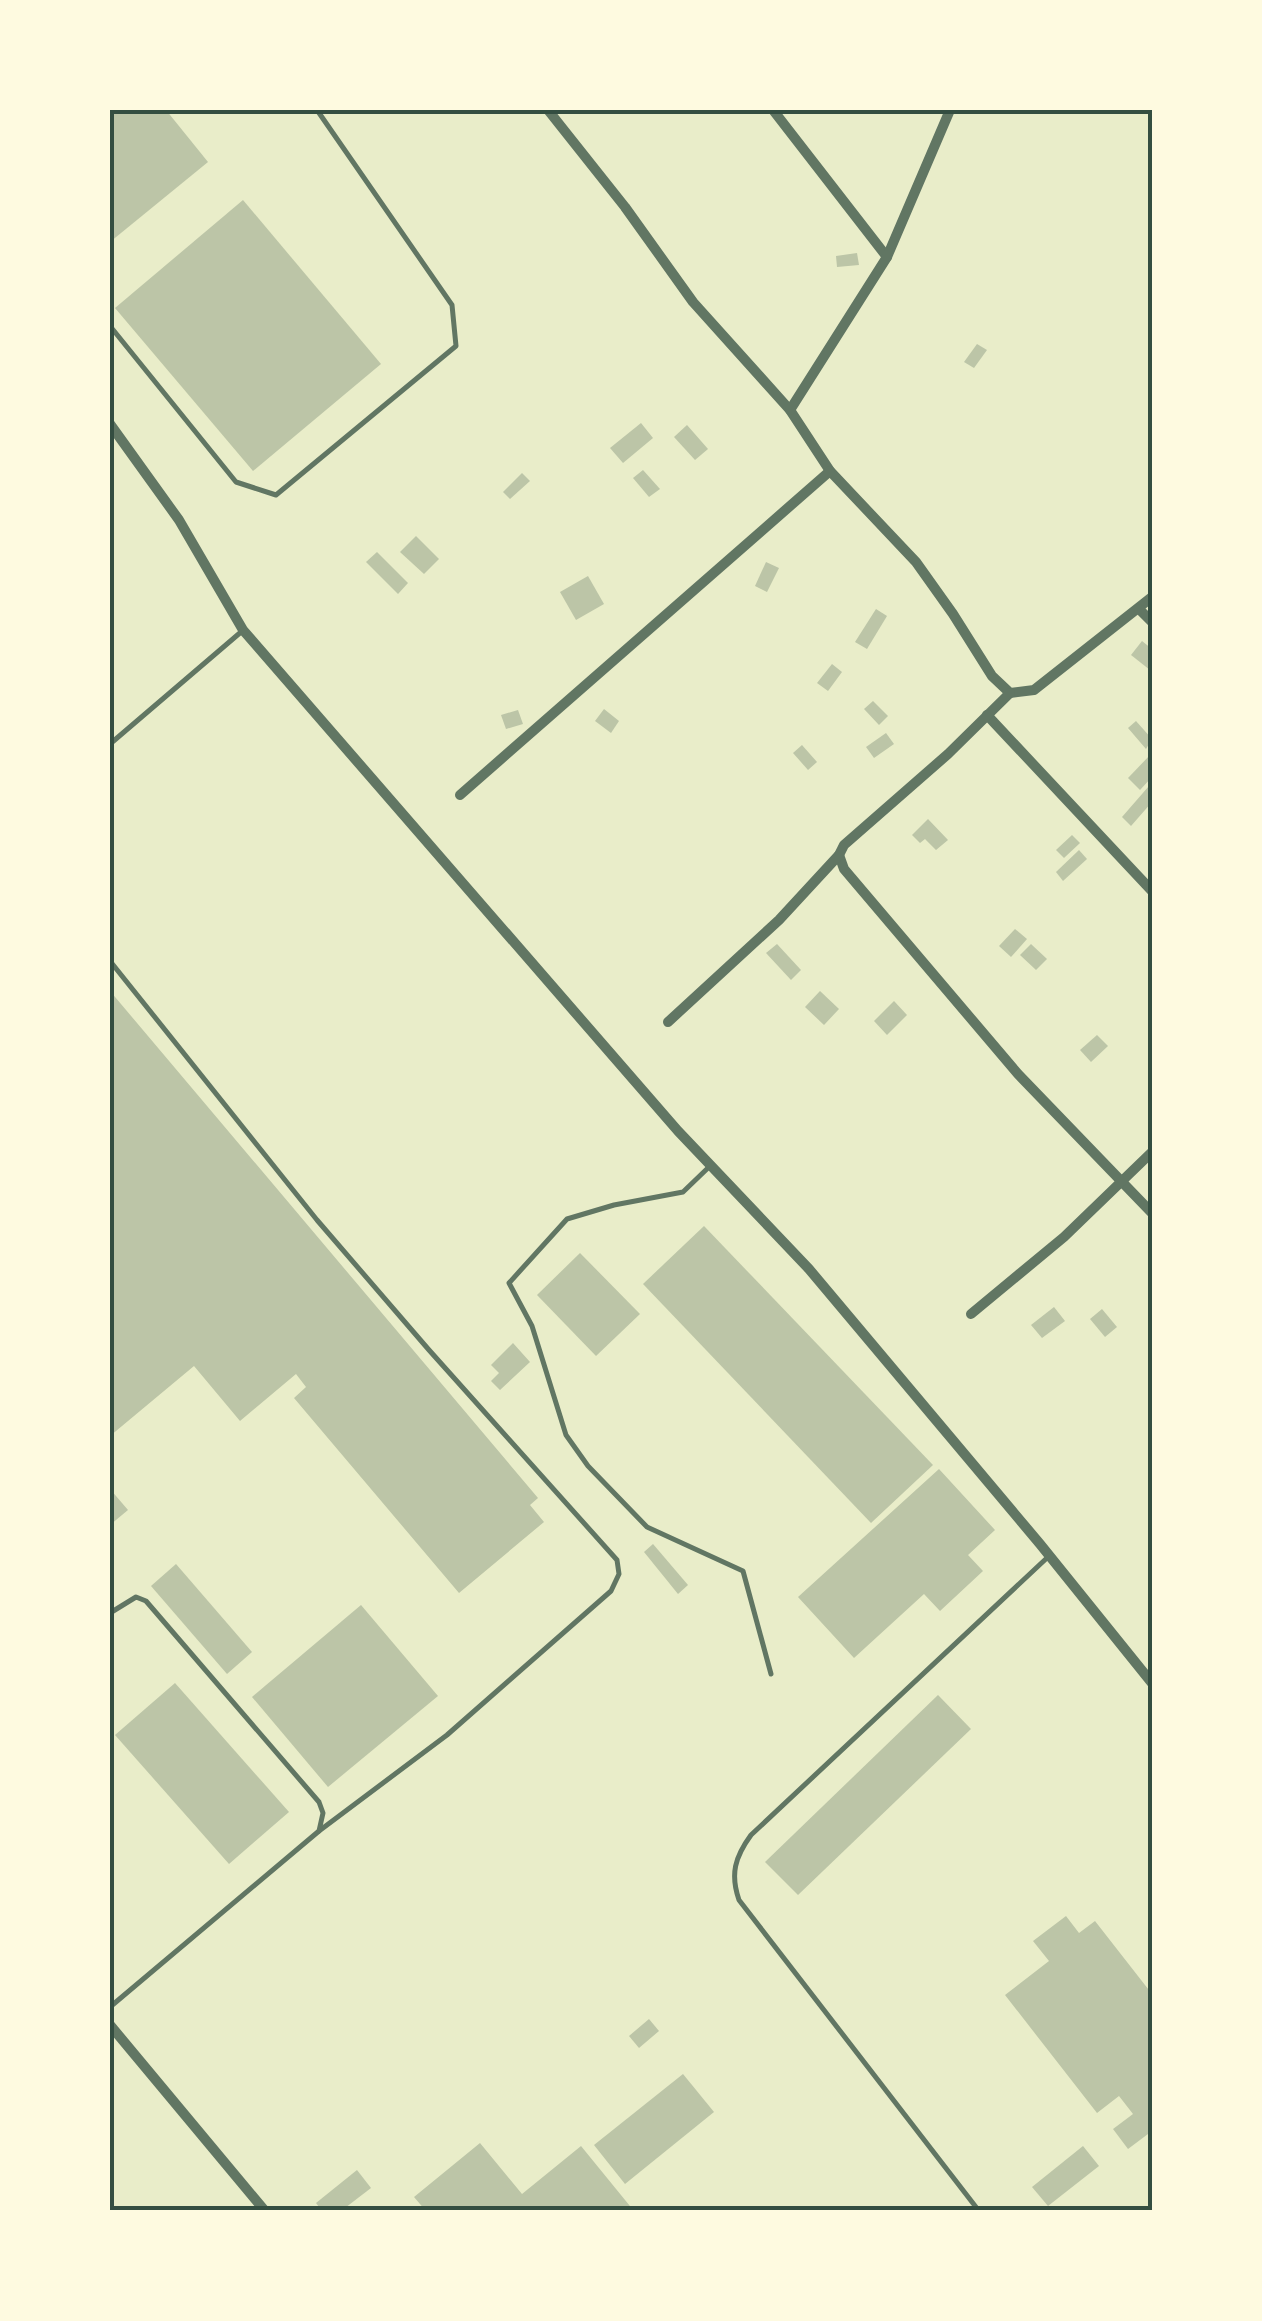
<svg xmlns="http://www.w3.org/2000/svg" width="1262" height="2321" font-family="'Archivo Narrow',sans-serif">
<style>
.building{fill:#bcc5a7}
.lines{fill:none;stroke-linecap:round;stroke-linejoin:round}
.service{stroke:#617663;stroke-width:5}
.minor{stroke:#617663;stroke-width:10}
.neatline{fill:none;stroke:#344e41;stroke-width:4}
</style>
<rect width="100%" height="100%" fill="#e9edc9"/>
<g class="building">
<path d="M 110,110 L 166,110 L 208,162 L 110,242 Z"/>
<path d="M 243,200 L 381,364 L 253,471 L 115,308 Z"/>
<path d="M 857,253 L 859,265 L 837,267 L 836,256 Z"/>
<path d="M 977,344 L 987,350 L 974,368 L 964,362 Z"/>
<path d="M 641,423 L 653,438 L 623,463 L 610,448 Z"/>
<path d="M 687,425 L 708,449 L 695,460 L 674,437 Z"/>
<path d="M 643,470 L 660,489 L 649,497 L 633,478 Z"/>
<path d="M 522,473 L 530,481 L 510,499 L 503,492 Z"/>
<path d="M 416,536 L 439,559 L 424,574 L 400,552 Z"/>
<path d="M 377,552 L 408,583 L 398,594 L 366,562 Z"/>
<path d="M 766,562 L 779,568 L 767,592 L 755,586 Z"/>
<path d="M 588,576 L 604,604 L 576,620 L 560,592 Z"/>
<path d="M 876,609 L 887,616 L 867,649 L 855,642 Z"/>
<path d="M 1142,641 L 1152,649 L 1150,670 L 1131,655 Z"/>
<path d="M 832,664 L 842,672 L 828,691 L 817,683 Z"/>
<path d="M 873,701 L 888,716 L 879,725 L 864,709 Z"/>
<path d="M 604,709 L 619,721 L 611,733 L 595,721 Z"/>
<path d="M 518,710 L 523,724 L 506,729 L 501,715 Z"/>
<path d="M 1136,721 L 1152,739 L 1146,749 L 1128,728 Z"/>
<path d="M 886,733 L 894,744 L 874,758 L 866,747 Z"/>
<path d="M 802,745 L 817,762 L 808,770 L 793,753 Z"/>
<path d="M 1152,753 L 1152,777 L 1140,790 L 1128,778 Z"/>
<path d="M 1149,786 L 1152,789 L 1152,802 L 1131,826 L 1122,817 Z"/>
<path d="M 928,819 L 948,840 L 936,850 L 925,839 L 920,843 L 912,835 Z"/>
<path d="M 1072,835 L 1080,843 L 1064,858 L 1056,850 Z"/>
<path d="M 1079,850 L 1087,859 L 1063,881 L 1056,872 Z"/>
<path d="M 1015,929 L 1027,939 L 1011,957 L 999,946 Z"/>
<path d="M 777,944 L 801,970 L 791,980 L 766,953 Z"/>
<path d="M 1031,944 L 1047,959 L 1036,970 L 1020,955 Z"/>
<path d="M 110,991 L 538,1498 L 530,1505 L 544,1522 L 459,1593 L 294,1398 L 306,1387 L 296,1374 L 240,1421 L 194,1366 L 110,1436 Z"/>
<path d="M 820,991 L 839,1009 L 824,1025 L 805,1007 Z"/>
<path d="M 894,1001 L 907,1015 L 887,1035 L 874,1021 Z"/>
<path d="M 1097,1035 L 1108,1046 L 1091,1062 L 1080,1050 Z"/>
<path d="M 704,1226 L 933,1465 L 871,1523 L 643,1284 Z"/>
<path d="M 580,1253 L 640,1314 L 596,1356 L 537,1295 Z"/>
<path d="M 1054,1307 L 1065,1321 L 1042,1338 L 1031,1325 Z"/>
<path d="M 1102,1309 L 1117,1327 L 1105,1337 L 1090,1319 Z"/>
<path d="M 513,1343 L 530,1362 L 500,1390 L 491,1381 L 499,1373 L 491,1365 Z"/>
<path d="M 939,1469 L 995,1530 L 968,1555 L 983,1571 L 940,1611 L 924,1594 L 854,1658 L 798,1597 Z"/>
<path d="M 110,1489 L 128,1510 L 110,1525 Z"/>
<path d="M 653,1544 L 688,1585 L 678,1594 L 644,1552 Z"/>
<path d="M 176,1564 L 252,1652 L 227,1674 L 151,1586 Z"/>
<path d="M 361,1605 L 438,1696 L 328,1787 L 252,1697 Z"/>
<path d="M 175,1683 L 289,1812 L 229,1864 L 115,1735 Z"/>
<path d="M 938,1695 L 971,1729 L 798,1895 L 765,1862 Z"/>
<path d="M 1066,1916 L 1079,1933 L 1095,1921 L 1152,1994 L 1152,2131 L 1128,2149 L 1113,2129 L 1133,2114 L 1119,2096 L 1097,2113 L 1005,1995 L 1049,1961 L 1033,1941 Z"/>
<path d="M 649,2019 L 659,2031 L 639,2048 L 629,2036 Z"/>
<path d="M 683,2074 L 714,2112 L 625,2184 L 594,2145 Z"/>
<path d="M 480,2143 L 522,2194 L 581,2146 L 634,2211 L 426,2211 L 414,2197 Z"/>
<path d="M 1083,2146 L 1099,2166 L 1048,2206 L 1032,2187 Z"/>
<path d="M 357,2170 L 371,2188 L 341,2211 L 322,2211 L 316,2203 Z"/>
</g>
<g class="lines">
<g class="service">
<path d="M 110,326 L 236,482 L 276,495 L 456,346 L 452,305 L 317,110"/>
<path d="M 110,744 L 241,632"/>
<path d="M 110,961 L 317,1220 L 429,1350 L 617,1560 L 619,1574 L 611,1591 L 447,1735 L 319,1831"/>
<path d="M 710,1166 L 683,1192 L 614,1205 L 567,1219 L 509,1283 L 532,1326 L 566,1435 L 588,1466 L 647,1527 L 743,1571 L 771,1674"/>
<path d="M 110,1613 L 136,1597 L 146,1601 L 319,1802 L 323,1813 L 319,1831 L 110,2007"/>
<path d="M 979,2211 L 739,1900 C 730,1874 735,1857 751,1835 L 1049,1556"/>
</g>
<g class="minor">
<path d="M 548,110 L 625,207 L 693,302 L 790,410 L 830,471 L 916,562 L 953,614 L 992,676 L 1010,693 L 1034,690 L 1152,597"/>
<path d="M 773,110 L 887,257"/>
<path d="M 790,410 L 887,257 L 950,110"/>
<path d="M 110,424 L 179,520 L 243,630 L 678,1131 L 809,1269 L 1040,1544 L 1152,1683"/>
<path d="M 1139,609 L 1152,622"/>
<path d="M 987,715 L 1152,891"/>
<path d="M 460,795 L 830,471"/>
<path d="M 839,855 L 844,869 L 1018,1074 L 1152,1213"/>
<path d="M 668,1022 L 779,920 L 839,855 L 844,845 L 948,754 L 1010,693"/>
<path d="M 971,1314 L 1064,1237 L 1152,1152"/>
<path d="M 110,2025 L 265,2211"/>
</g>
</g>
<rect width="1262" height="2321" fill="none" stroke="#fefae0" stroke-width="225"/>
<rect x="112" y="112" width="1038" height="2096" class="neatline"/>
</svg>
